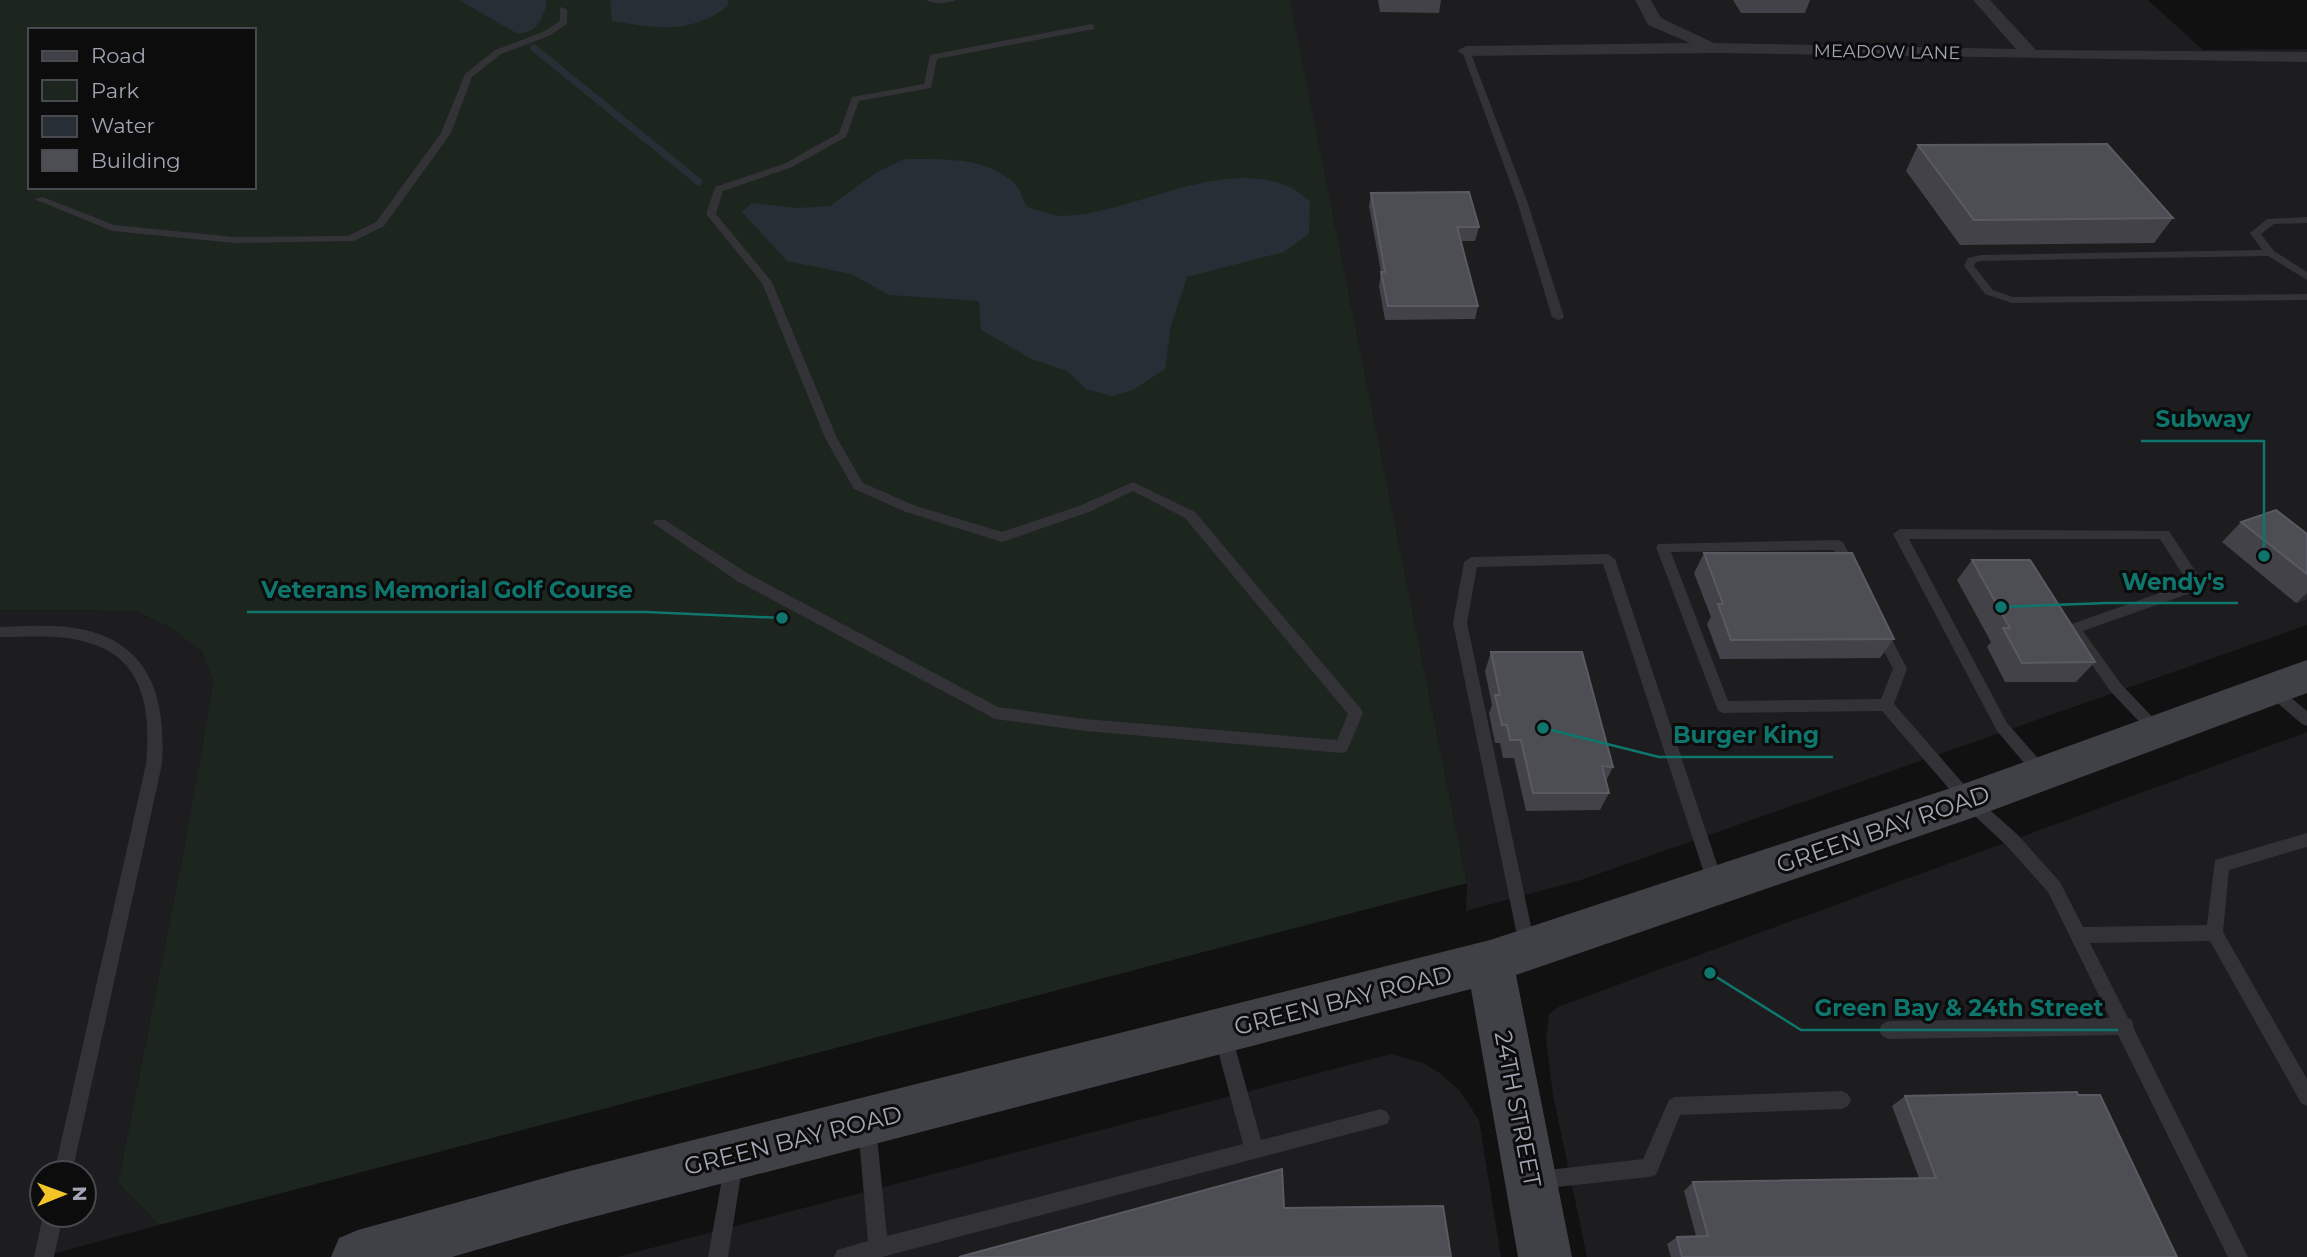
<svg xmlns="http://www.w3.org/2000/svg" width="2307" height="1257" font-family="Montserrat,sans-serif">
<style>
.built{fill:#1d1d1f;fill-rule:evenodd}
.green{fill:#1d251f;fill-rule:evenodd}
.water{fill:#272e36}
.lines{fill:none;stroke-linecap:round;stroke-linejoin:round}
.stream{stroke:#272e36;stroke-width:7}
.lane{fill:#323237;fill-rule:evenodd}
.street{fill:#323237;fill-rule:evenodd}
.secondary{fill:#404147;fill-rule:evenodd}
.wall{fill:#424248}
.shaded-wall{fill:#2a2a2e}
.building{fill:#4d4d54;stroke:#5a5b62;stroke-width:2}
.labels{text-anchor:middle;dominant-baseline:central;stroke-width:6;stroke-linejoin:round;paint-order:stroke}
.far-street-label{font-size:18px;fill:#a2a6b3;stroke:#0c0c0d}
.near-street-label{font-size:24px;fill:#a2a6b3;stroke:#0c0c0d}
.leader{fill:none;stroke:#0f766e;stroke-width:2.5}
.callout-dot{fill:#0f766e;stroke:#0c0c0d;stroke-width:2.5}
.callout-label{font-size:23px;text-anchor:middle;font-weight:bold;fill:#0f766e;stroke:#0c0c0d;stroke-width:6;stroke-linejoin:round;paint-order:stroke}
</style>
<rect width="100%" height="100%" fill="#111112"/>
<g class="built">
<path d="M 1290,0 L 2148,0 L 2203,50 L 2307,49 L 2307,625 L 1581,880 L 1466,911 L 1467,883 Z"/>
<path d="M 0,610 L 135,611 L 167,626 L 202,651 L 213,682 L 186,839 L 118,1183 L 159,1225 L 41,1257 L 0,1257 ZM 42,1173 L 84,1173 L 84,1215 L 42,1215 Z"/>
<path d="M 2307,732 L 2307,1257 L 1587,1257 L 1553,1095 L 1546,1039 L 1549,1014 L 1560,1006 Z"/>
<path d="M 1391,1054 L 1421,1062 L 1440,1073 L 1460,1091 L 1479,1120 L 1501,1257 L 617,1257 Z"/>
</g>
<path class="green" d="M 0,0 L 1290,0 L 1467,883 L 159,1225 L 118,1183 L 186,839 L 213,682 L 202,651 L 167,626 L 135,611 L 0,610 ZM 30,30 L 254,30 L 254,187 L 30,187 Z"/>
<g class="water">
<path d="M 459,0 L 545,0 L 547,2 C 542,21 538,31 518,34 Z"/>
<path d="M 610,0 L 728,0 L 728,6 C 691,35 655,28 612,21 Z"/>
<path d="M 905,159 C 942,159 985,156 1014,183 C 1020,189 1023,200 1027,207 C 1039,210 1052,216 1064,216 C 1135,213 1218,158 1287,186 C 1295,189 1303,196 1310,201 L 1309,234 L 1284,252 L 1187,277 L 1171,325 L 1165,369 L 1133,390 L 1112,396 L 1086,389 L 1067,371 L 1032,359 L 981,330 L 979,301 L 889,295 L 851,274 L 787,261 L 742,212 L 752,203 L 797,208 L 830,206 L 877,172 Z"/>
</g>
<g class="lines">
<path class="stream" d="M 534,48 L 699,182"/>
<g class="lane">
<path d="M 926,0 L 955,0 C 949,4 932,4 926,0 Z"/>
<path d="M 560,7 L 567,9 L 567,24 L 549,36 L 501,54 L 472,77 L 451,133 L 384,226 L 354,241 L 234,243 L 112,231 L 34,199 L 43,197 L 114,225 L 234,237 L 348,236 L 376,222 L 441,133 L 465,74 L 495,50 L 543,32 L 560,21 Z"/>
<path d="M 1091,24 L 1094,25 L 1094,29 L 937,59 L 931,88 L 859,101 L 846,137 L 790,168 L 723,191 L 716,214 L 772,282 L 837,438 L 863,483 L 916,506 L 1002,532 L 1079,506 L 1133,482 L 1195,512 L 1361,709 L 1363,713 L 1347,751 L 1342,753 L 1085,731 L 995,719 L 737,581 L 653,523 L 655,520 L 665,520 L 747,573 L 998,707 L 1085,719 L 1337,740 L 1348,714 L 1185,518 L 1133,491 L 1089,512 L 1002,542 L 906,512 L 854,489 L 825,438 L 762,283 L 706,214 L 715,187 L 784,164 L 839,133 L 852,97 L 924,84 L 930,55 Z"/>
<path d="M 1463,49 L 1470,51 L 1527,201 L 1564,317 L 1562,319 L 1558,320 L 1552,317 L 1517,201 L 1462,51 Z"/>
<path d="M 2307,217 L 2307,223 L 2274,224 L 2261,234 L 2274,251 L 2307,272 L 2307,280 L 2268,256 L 1981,261 L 1976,262 L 1974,266 L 1993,290 L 2013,297 L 2307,294 L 2307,300 L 2012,303 L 1985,294 L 1964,266 L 1968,258 L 1981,255 L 2262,250 L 2250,233 L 2267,219 Z"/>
<path d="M 1900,529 L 2169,531 L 2202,581 L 2204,585 L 2202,589 L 2083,631 L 2121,684 L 2161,726 L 2163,730 L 2161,734 L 2156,736 L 2151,734 L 2111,692 L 2067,629 L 2069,625 L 2188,583 L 2160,539 L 1909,539 L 2007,723 L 2046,767 L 2049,772 L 2046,777 L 2041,778 L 2036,777 L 1997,731 L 1893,534 Z"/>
<path d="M 1838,540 L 1843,542 L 1856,568 L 1854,572 L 1844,572 L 1834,550 L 1671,552 L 1728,701 L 1881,699 L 1893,669 L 1873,630 L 1875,626 L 1885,626 L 1907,669 L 1894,704 L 1974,796 L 2018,835 L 2060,882 L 2083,927 L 2207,925 L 2215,860 L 2307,833 L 2307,847 L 2229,870 L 2223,932 L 2307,1079 L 2307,1106 L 2301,1103 L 2210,941 L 2090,943 L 2128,1018 L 2132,1020 L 2134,1029 L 2248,1257 L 2228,1257 L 2118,1035 L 1888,1039 L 1882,1036 L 1879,1030 L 1882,1024 L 1888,1021 L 2110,1018 L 2048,892 L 2006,845 L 1964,806 L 1882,711 L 1723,713 L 1718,711 L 1656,547 L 1658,544 Z"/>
<path d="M 1608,554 L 1615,559 L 1724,885 L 1722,890 L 1716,892 L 1710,890 L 1708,885 L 1603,564 L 1477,567 L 1467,623 L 1535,945 L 1533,951 L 1527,953 L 1521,951 L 1519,945 L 1453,623 L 1464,562 L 1471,557 Z"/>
<path d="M 0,627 C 28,626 58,624 86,630 C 153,647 166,702 162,764 L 72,1173 L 54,1173 L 146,764 C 151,712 145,657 86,642 C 59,634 28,637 0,637 Z"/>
<path d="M 2272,684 L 2277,686 L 2307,711 L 2307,726 L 2302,724 L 2267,694 L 2265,690 L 2267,686 Z"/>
<path d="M 1223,1027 L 1229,1030 L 1232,1036 L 1261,1140 L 1381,1109 L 1387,1112 L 1390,1118 L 1387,1124 L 882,1257 L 834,1257 L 837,1250 L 868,1241 L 858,1127 L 860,1120 L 867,1118 L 874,1120 L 876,1127 L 887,1236 L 1243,1144 L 1214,1036 L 1217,1030 Z"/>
<path d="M 1842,1091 L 1848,1094 L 1851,1100 L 1848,1106 L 1842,1109 L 1680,1115 L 1656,1175 L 1649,1177 L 1539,1189 L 1532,1187 L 1530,1180 L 1532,1173 L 1539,1171 L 1643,1159 L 1669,1100 L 1675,1097 Z"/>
<path d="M 734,1153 L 741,1155 L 743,1162 L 728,1257 L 708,1257 L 725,1162 L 727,1155 Z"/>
<path d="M 43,1215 L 63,1215 L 54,1257 L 34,1257 Z"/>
</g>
<path class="street" d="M 1635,0 L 1651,0 L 1661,18 L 1714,43 L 2016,49 L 1973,0 L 1990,0 L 2036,50 L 2307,52 L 2307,62 L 1717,53 L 1466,56 L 1457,51 L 1466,46 L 1690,43 L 1648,25 Z"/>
<path class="secondary" d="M 2307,660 L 2307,693 L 1969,819 L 1516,975 L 1572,1257 L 1518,1257 L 1471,989 L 570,1223 L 452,1257 L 331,1257 L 339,1238 L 358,1230 L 570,1171 L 1490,940 L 1966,783 Z"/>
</g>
<g class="wall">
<path d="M 1378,0 L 1441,0 L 1439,13 L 1380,12 Z"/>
<path d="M 1733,0 L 1810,0 L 1805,13 L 1741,13 Z"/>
<path d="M 1918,145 L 2173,218 L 2154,243 L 1960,245 L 1906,171 Z"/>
<path d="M 1371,193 L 1479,227 L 1475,241 L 1460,241 L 1478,306 L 1475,319 L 1385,320 L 1379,286 L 1381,272 L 1369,206 Z"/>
<path d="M 2241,522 L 2307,534 L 2307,599 L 2296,603 L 2222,542 Z"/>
<path d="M 1704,553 L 1894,639 L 1880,658 L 1720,659 L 1707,624 L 1711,617 L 1694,573 Z"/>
<path d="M 1972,560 L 2095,662 L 2076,682 L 2005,682 L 1987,647 L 1991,642 L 1957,580 Z"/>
<path d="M 1491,652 L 1613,767 L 1606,781 L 1609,793 L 1600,810 L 1526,811 L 1514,758 L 1503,758 L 1500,743 L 1495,743 L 1489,713 L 1492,705 L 1485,671 Z"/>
<path d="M 1905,1096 L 2177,1257 L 1671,1257 L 1667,1244 L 1677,1237 L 1696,1236 L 1684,1191 L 1693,1182 L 1919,1178 L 1892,1106 Z"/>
</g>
<path class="shaded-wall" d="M 2307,593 L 2307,599 L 2296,603 Z"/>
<g class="building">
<path d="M 2107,144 L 2173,218 L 1974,220 L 1918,145 Z"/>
<path d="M 1469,192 L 1479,227 L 1457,227 L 1478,306 L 1388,306 L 1381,272 L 1385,272 L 1371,193 Z"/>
<path d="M 2276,510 L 2307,534 L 2307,574 L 2241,522 Z"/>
<path d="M 1704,553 L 1852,553 L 1894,639 L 1731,640 L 1718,604 L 1723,604 Z"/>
<path d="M 1972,560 L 2030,560 L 2095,662 L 2022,663 L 2003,628 L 2010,628 Z"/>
<path d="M 1491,652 L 1582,652 L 1613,767 L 1602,766 L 1609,793 L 1533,793 L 1521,740 L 1510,740 L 1507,725 L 1502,725 L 1495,695 L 1500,695 Z"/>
<path d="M 2077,1092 L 2078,1095 L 2100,1095 L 2177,1257 L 1682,1257 L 1677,1237 L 1708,1236 L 1693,1182 L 1936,1178 L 1905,1096 Z"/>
<path d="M 1282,1169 L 1284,1208 L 1443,1206 L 1451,1257 L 959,1257 Z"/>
</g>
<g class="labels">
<g class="far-street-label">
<text transform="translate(1887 52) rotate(1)">MEADOW LANE</text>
</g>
<g class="near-street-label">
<text transform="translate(1883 829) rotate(-19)">GREEN BAY ROAD</text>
<text transform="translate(1343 1000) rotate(-14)">GREEN BAY ROAD</text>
<text transform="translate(1518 1109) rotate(79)">24TH STREET</text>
<text transform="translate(793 1140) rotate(-14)">GREEN BAY ROAD</text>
</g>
</g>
<path class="leader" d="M2264 556L2264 441H2141M2001 607L2107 603H2238M782 618L646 612H247M1543 728L1659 757H1833M1710 973L1801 1030H2118"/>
<g class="callout-dot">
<circle cx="2264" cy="556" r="7"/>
<circle cx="2001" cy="607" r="7"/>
<circle cx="782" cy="618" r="7"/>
<circle cx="1543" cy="728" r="7"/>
<circle cx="1710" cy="973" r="7"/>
</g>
<g class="callout-label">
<text x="2203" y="427">Subway</text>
<text x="2173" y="590">Wendy's</text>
<text x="447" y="598">Veterans Memorial Golf Course</text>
<text x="1746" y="743">Burger King</text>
<text x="1959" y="1016">Green Bay &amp; 24th Street</text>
</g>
<rect x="28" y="28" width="228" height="161" fill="#0c0c0d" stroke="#484a4f" stroke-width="2"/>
<rect x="42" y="51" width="35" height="10" fill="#404147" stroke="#484a4f" stroke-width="2"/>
<text x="91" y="63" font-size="21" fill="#a2a6b3">Road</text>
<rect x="42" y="80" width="35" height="21" fill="#1d251f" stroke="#484a4f" stroke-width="2"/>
<text x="91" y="98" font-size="21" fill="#a2a6b3">Park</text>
<rect x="42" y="116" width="35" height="21" fill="#272e36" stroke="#484a4f" stroke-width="2"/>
<text x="91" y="133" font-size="21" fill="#a2a6b3">Water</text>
<rect x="42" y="150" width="35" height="21" fill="#4d4d54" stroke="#484a4f" stroke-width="2"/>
<text x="91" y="168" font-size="21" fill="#a2a6b3">Building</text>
<g transform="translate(63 1194) rotate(89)"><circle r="33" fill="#0c0c0d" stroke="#484a4f" stroke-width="2"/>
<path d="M0-5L12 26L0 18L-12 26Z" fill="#f3c428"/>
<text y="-10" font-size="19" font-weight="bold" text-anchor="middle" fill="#a2a6b3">N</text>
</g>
</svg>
